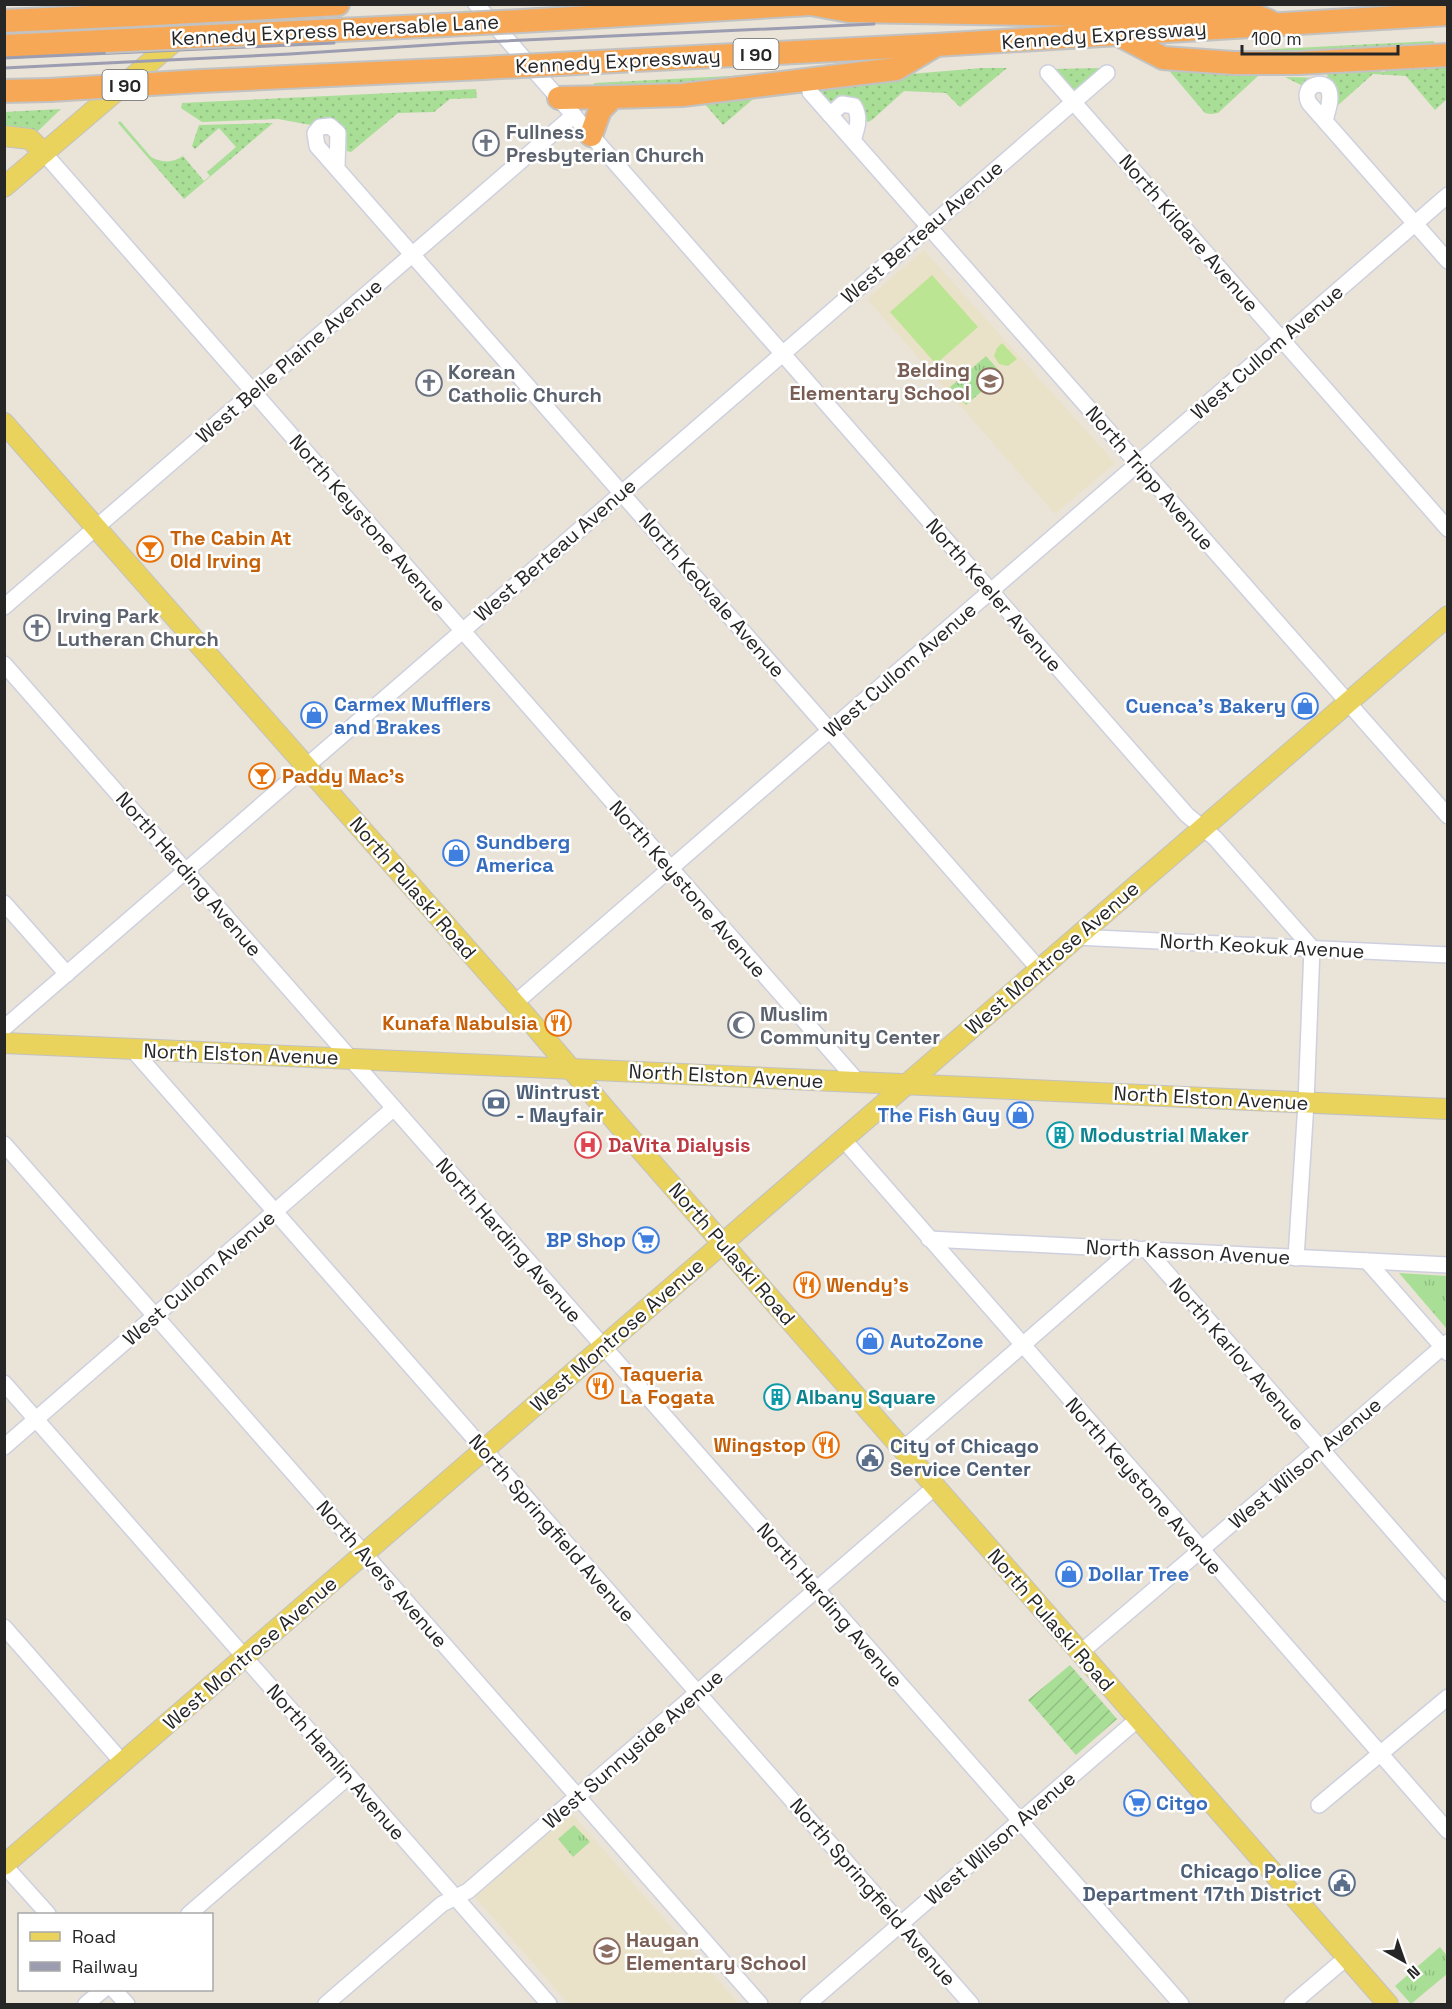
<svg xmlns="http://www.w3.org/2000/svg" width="1452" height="2009" font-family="'Space Grotesk',sans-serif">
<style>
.education{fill:#eae2c8}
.grass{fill:url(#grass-dots)}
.park{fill:url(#park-tufts)}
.garden{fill:url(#garden-furrows)}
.pitch{fill:#bbe592}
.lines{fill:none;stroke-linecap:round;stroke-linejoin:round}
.minor-casing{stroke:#ced0df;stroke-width:18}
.major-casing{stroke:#c2c2c2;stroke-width:22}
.highway-casing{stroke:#c2c2c2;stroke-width:26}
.minor{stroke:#fff;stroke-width:15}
.major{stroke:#e9d35d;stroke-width:20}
.highway{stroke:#f6a856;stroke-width:22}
.rail{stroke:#9c9db0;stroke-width:3}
.highway-bridge-casing{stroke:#c2c2c2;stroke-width:26;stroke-linecap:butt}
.highway-bridge{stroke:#f6a856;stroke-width:22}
.labels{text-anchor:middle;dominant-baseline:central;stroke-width:5;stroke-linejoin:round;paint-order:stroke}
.shield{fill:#fff;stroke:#676767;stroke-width:1.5}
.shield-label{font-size:18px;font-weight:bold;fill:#262626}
.street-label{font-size:20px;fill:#262626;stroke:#fff}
.worship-label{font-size:20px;font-weight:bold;fill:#5b616d;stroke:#fff;text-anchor:start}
.education-label{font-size:20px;font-weight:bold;fill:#785e54;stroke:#fff;text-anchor:end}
.food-label{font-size:20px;font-weight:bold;fill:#c56008;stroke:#fff;text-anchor:start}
.shop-label{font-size:20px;font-weight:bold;fill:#366cbe;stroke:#fff;text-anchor:start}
.service-label{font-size:20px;font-weight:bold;fill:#4e5e75;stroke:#fff;text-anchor:start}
.culture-label{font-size:20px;font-weight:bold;fill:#0d838f;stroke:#fff;text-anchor:start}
.health-label{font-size:20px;font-weight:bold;fill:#be3a42;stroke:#fff;text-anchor:start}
</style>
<defs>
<pattern id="grass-dots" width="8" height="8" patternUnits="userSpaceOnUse" patternTransform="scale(1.5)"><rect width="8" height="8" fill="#a9de96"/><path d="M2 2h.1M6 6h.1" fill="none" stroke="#91be81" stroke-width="1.8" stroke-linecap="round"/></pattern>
<pattern id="park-tufts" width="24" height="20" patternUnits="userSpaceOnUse" patternTransform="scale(1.5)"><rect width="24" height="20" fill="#a9de96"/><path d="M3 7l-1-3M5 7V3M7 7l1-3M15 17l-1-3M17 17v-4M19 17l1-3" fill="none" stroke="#91be81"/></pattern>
<pattern id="garden-furrows" width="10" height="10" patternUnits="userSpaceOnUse" patternTransform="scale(1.5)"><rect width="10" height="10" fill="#a9de96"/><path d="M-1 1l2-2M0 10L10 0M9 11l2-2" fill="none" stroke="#91be81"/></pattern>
</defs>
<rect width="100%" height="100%" fill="#e9e3d8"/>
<g class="education">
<path d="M 924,250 L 1115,463 L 1055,514 L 867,299 Z"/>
<path d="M 571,1813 L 739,2004 L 569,2004 L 475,1897 Z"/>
</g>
<g class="grass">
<path d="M 1434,41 L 1434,50 L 1225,54 L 1274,49 Z"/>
<path d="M 1447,63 L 1447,99 L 1435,110 L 1406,76 L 1373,74 L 1336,107 L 1337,98 L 1303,86 L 1285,77 L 1327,78 L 1328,70 L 1381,68 L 1381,72 L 1385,72 L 1386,67 Z"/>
<path d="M 1166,67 L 1255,70 L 1255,76 L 1258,76 L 1218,113 L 1211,114 L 1205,113 Z"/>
<path d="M 982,68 L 1007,68 L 960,107 L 946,93 L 904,91 L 872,120 L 868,122 L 834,103 L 829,103 L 814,85 L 886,76 Z"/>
<path d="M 1102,68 L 1073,91 L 1054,69 Z"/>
<path d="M 790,73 L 791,77 L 595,90 L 594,83 Z"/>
<path d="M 476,89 L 477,98 L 450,99 L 434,112 L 398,113 L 351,152 L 347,151 C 346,134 348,123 330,119 C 322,117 317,120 311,125 L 278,119 L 202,122 L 181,108 L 182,103 Z"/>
<path d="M 759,94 L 723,125 L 703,102 Z"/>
<path d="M 61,109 L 38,131 L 5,126 L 4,112 Z"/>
<path d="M 120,121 L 151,157 C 162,163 173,163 183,156 L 204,181 L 210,176 L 207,172 L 236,147 L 219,128 L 195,149 L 192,146 L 199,125 L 273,123 L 184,199 L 118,123 Z"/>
</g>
<g class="park">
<path d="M 986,356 L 1002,374 L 966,405 L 950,387 Z"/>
<path d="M 1399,1273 L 1447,1276 L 1447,1329 Z"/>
<path d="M 574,1825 L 590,1842 L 573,1857 L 558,1839 Z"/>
<path d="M 1440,1947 L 1447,1956 L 1447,1974 L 1411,2004 L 1395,1986 Z"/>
</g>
<path class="garden" d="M 1070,1665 L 1117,1719 L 1076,1755 L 1028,1700 Z"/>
<g class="pitch">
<path d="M 932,275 L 978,327 L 936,364 L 890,312 Z"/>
<path d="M 1002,343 L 1017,359 L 1008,366 L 999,364 L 994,356 L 997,348 Z"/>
</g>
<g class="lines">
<g class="minor-casing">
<g id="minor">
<path d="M 476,4 L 1187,815 L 1215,838 L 1312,948 L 1306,1103 L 1296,1258"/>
<path d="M 1048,73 L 1448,529"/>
<path d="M 810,92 L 1448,816"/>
<path d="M 830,115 L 842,104 L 854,106 C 861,117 857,129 853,140"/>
<path d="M 1325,121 C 1327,112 1332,100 1329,91 C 1325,78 1300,85 1309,103 L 1448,261"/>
<path d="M 44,153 L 858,1082"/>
<path d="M 337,167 L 338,133 L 330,126 L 320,127 L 315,133 L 317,146 L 1039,969"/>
<path d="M 4,607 L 574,115"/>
<path d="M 4,664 L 1181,2004"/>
<path d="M 4,903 L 67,974"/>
<path d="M 1076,937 L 1448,955"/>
<path d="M 515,1003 L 1448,195"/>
<path d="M 4,1028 L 1107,73"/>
<path d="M 133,1050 L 971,2004"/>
<path d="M 843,1139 L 1448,1831"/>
<path d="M 4,1144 L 760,2004"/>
<path d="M 929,1239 L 1448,1265"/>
<path d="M 1146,1249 L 1448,1594"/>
<path d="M 1367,1261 L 1448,1353"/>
<path d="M 4,1383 L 549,2004"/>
<path d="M 4,1447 L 394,1108"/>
<path d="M 902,1450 L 1134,1248"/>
<path d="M 4,1627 L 123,1763"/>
<path d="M 1080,1653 L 1311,1456 L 1336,1439 L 1448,1342"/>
<path d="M 1319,1805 L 1448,1697"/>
<path d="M 4,1865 L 48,1914"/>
<path d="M 189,1914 L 349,1776"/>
<path d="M 114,1990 L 127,2004"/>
<path d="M 86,2004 L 103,1990"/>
<path d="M 326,2004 L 442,1904 L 468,1891 L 935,1487"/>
<path d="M 808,2004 L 1138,1719"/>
<path d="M 1292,2004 L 1346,1958"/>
</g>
</g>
<g class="major-casing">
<g id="major">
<path d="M 4,136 L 30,139 L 44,153"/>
<path d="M 4,187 L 216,6"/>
<path d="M 4,423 L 525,1015 L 618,1124 L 1388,2004"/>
<path d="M 4,1043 L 1448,1109"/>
<path d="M 4,1865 L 1448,616"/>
</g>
</g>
<g class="highway-casing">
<g id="highway">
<path d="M 811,4 L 849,11 L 1085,15 L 1238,9 L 1269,21"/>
<path d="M 285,7 L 338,4"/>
<path d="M 539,20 L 810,4"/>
<path d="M 4,21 L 135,15"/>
<path d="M 254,34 L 445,25"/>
<path d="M 1119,35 L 1163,58 L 1234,63 L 1298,63 L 1448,55"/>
<path d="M 4,46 L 105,41"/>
<path d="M 577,63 L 935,45 L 1448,14"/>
<path d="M 201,81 L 483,68"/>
<path d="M 4,91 L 49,90"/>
<path d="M 559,98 L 613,97"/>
<path d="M 591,135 L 600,110 L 613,97 L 682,95 L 896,69 L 933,47"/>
</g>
</g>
<use href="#minor" class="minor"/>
<use href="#major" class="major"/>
<use href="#highway" class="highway"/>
<g class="rail">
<path d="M 4,58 L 334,43"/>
<path d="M 4,68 L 290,54 L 461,43 L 874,24"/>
</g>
<g class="highway-bridge-casing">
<g id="highway-bridge">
<path d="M 135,15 L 285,7"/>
<path d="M 445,25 L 539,20"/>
<path d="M 105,41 L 254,34"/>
<path d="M 483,68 L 577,63"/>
<path d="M 49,90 L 201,81"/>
</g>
</g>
<use href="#highway-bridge" class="highway-bridge"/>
</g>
<defs>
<g id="church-ring" transform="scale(1.35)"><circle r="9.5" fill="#fff" stroke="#6b7280" stroke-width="1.5"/><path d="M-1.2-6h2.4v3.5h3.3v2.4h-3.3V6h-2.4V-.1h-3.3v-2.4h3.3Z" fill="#6b7280"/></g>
<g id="school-ring" transform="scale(1.35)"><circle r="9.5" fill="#fff" stroke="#8d6e63" stroke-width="1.5"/><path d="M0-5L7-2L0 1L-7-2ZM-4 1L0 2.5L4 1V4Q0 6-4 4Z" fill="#8d6e63"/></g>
<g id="bar-ring" transform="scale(1.35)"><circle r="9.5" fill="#fff" stroke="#e8710a" stroke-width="1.5"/><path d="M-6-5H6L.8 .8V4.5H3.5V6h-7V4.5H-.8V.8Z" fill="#e8710a"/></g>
<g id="shop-ring" transform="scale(1.35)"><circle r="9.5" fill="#fff" stroke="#3f7fe0" stroke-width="1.5"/><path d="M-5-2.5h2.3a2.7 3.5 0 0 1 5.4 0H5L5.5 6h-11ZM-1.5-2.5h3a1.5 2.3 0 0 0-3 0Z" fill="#3f7fe0"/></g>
<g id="restaurant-ring" transform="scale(1.35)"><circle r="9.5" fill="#fff" stroke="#e8710a" stroke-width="1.5"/><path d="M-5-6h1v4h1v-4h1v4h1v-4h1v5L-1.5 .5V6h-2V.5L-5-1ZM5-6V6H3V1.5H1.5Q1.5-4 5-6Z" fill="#e8710a"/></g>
<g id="mosque-ring" transform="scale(1.35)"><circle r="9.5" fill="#fff" stroke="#6b7280" stroke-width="1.5"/><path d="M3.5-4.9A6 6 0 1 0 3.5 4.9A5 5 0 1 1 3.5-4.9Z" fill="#6b7280"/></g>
<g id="bank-ring" transform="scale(1.35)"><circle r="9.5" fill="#fff" stroke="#5c6f8a" stroke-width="1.5"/><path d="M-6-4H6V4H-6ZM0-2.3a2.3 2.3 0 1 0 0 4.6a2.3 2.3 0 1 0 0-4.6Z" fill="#5c6f8a"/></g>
<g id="building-ring" transform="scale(1.35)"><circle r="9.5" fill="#fff" stroke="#0f9aa8" stroke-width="1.5"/><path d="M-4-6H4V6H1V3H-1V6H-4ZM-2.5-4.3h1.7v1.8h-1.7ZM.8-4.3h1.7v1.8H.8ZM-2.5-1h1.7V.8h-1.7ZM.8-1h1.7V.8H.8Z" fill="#0f9aa8"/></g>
<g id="hospital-ring" transform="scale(1.35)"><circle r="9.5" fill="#fff" stroke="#e0444e" stroke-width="1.5"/><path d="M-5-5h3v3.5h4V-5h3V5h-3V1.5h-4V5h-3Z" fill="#e0444e"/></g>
<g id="supermarket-ring" transform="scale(1.35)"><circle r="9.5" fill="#fff" stroke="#3f7fe0" stroke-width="1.5"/><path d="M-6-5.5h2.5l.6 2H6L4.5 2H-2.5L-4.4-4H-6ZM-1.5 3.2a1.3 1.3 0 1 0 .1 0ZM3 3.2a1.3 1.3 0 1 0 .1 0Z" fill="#3f7fe0"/></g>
<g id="civic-ring" transform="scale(1.35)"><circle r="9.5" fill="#fff" stroke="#5c6f8a" stroke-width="1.5"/><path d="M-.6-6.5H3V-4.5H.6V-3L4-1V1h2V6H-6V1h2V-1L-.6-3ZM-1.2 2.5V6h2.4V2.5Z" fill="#5c6f8a"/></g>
</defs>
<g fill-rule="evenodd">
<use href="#church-ring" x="486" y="143"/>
<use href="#school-ring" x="990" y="381"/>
<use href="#church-ring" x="429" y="383"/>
<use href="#bar-ring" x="150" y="549"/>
<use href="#church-ring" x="37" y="628"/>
<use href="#shop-ring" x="1305" y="706"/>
<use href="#shop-ring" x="314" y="715"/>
<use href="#bar-ring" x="262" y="776"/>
<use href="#shop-ring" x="456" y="853"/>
<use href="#restaurant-ring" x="558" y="1023"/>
<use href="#mosque-ring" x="741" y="1025"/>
<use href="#bank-ring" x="496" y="1103"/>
<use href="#shop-ring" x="1020" y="1115"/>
<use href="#building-ring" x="1060" y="1135"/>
<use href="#hospital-ring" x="588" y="1145"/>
<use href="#supermarket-ring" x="646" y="1240"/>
<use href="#restaurant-ring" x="807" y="1285"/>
<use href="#shop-ring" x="870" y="1341"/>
<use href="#restaurant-ring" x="600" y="1386"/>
<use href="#building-ring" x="777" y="1397"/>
<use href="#restaurant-ring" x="826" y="1445"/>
<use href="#civic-ring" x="870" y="1458"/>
<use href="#shop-ring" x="1069" y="1574"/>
<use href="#supermarket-ring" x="1137" y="1803"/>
<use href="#civic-ring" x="1342" y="1883"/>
<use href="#school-ring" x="607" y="1951"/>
</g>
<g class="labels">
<g class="shield">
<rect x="733.5" y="39" width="45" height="30" rx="4.5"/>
<rect x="102.5" y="70" width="45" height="30" rx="4.5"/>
</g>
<g class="shield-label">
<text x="756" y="54">I 90</text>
<text x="125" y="85">I 90</text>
</g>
<g class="street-label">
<text transform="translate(335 30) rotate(-3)">Kennedy Express Reversable Lane</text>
<text transform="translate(1104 35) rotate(-4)">Kennedy Expressway</text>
<text transform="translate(618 61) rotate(-3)">Kennedy Expressway</text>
<text transform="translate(922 232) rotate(-41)">West Berteau Avenue</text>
<text transform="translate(1189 233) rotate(49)">North Kildare Avenue</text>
<text transform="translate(1267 352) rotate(-41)">West Cullom Avenue</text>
<text transform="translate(289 361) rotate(-41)">West Belle Plaine Avenue</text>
<text transform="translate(1150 478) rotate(49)">North Tripp Avenue</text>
<text transform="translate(368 523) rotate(49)">North Keystone Avenue</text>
<text transform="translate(555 550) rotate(-41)">West Berteau Avenue</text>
<text transform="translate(712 595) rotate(49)">North Kedvale Avenue</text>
<text transform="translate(994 595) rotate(49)">North Keeler Avenue</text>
<text transform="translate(900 670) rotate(-41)">West Cullom Avenue</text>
<text transform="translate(189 874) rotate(49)">North Harding Avenue</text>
<text transform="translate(413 888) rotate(49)">North Pulaski Road</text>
<text transform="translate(688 889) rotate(49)">North Keystone Avenue</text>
<text transform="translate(1262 946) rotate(3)">North Keokuk Avenue</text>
<text transform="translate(1052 958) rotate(-41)">West Montrose Avenue</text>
<text transform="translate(241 1054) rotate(2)">North Elston Avenue</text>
<text transform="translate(726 1076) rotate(3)">North Elston Avenue</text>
<text transform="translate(1211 1098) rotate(3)">North Elston Avenue</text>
<text transform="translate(509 1240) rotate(49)">North Harding Avenue</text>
<text transform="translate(1188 1252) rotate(3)">North Kasson Avenue</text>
<text transform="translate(732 1254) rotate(49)">North Pulaski Road</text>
<text transform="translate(199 1278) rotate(-41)">West Cullom Avenue</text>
<text transform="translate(617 1335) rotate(-41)">West Montrose Avenue</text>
<text transform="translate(1237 1354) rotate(49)">North Karlov Avenue</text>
<text transform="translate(1305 1463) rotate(-40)">West Wilson Avenue</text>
<text transform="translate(1144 1486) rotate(49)">North Keystone Avenue</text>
<text transform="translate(552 1528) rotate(49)">North Springfield Avenue</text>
<text transform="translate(382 1574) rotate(49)">North Avers Avenue</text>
<text transform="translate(830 1605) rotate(49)">North Harding Avenue</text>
<text transform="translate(1051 1620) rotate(49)">North Pulaski Road</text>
<text transform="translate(250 1653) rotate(-41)">West Montrose Avenue</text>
<text transform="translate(633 1749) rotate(-41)">West Sunnyside Avenue</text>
<text transform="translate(336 1762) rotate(49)">North Hamlin Avenue</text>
<text transform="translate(1000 1838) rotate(-41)">West Wilson Avenue</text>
<text transform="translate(873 1892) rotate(49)">North Springfield Avenue</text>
</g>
<g class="worship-label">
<text x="506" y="132">Fullness<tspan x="506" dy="23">Presbyterian Church</tspan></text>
<text x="448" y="372">Korean<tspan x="448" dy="23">Catholic Church</tspan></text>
<text x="57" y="616">Irving Park<tspan x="57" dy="23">Lutheran Church</tspan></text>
<text x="760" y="1014">Muslim<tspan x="760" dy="23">Community Center</tspan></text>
</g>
<g class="education-label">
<text x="970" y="370">Belding<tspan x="970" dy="23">Elementary School</tspan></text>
<text x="626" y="1940" text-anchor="start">Haugan<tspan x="626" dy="23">Elementary School</tspan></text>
</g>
<g class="food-label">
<text x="170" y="538">The Cabin At<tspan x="170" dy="23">Old Irving</tspan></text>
<text x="282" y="776">Paddy Mac’s</text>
<text x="538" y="1023" text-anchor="end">Kunafa Nabulsia</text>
<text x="826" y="1285">Wendy's</text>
<text x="620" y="1374">Taqueria<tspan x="620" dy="23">La Fogata</tspan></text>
<text x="806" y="1445" text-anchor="end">Wingstop</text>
</g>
<g class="shop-label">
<text x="334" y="704">Carmex Mufflers<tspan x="334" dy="23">and Brakes</tspan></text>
<text x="1286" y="706" text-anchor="end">Cuenca’s Bakery</text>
<text x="476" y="842">Sundberg<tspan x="476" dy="23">America</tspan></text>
<text x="1000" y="1115" text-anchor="end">The Fish Guy</text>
<text x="626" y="1240" text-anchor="end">BP Shop</text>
<text x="890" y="1341">AutoZone</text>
<text x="1088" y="1574">Dollar Tree</text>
<text x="1156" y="1803">Citgo</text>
</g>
<g class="service-label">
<text x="516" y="1092">Wintrust<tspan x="516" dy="23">- Mayfair</tspan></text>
<text x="890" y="1446">City of Chicago<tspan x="890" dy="23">Service Center</tspan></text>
<text x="1322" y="1871" text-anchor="end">Chicago Police<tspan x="1322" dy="23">Department 17th District</tspan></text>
</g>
<g class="culture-label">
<text x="1080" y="1135">Modustrial Maker</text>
<text x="796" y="1397">Albany Square</text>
</g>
<g class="health-label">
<text x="608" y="1145">DaVita Dialysis</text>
</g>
</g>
<rect width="1452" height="2009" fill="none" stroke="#262626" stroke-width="12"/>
<rect x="18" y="1913" width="195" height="78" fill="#ffffff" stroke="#a8a8a8" stroke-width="1.5"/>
<rect x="30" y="1932" width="30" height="9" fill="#e9d35d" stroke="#a8a8a8" stroke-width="1.5"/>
<text x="72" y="1943" font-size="18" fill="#262626">Road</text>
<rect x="30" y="1962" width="30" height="9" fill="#9c9db0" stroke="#a8a8a8" stroke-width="1.5"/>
<text x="72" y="1973" font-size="18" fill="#262626">Railway</text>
<g transform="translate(1404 1961) rotate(140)" stroke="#ffffff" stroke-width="4.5" paint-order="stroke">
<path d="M0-4.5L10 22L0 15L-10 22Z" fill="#262626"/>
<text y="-9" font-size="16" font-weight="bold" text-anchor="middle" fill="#262626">N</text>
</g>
<path d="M1242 45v9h156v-9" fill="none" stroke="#262626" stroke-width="3"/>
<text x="1251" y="45" font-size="18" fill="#262626" stroke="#ffffff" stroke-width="4.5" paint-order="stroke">100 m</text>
</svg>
